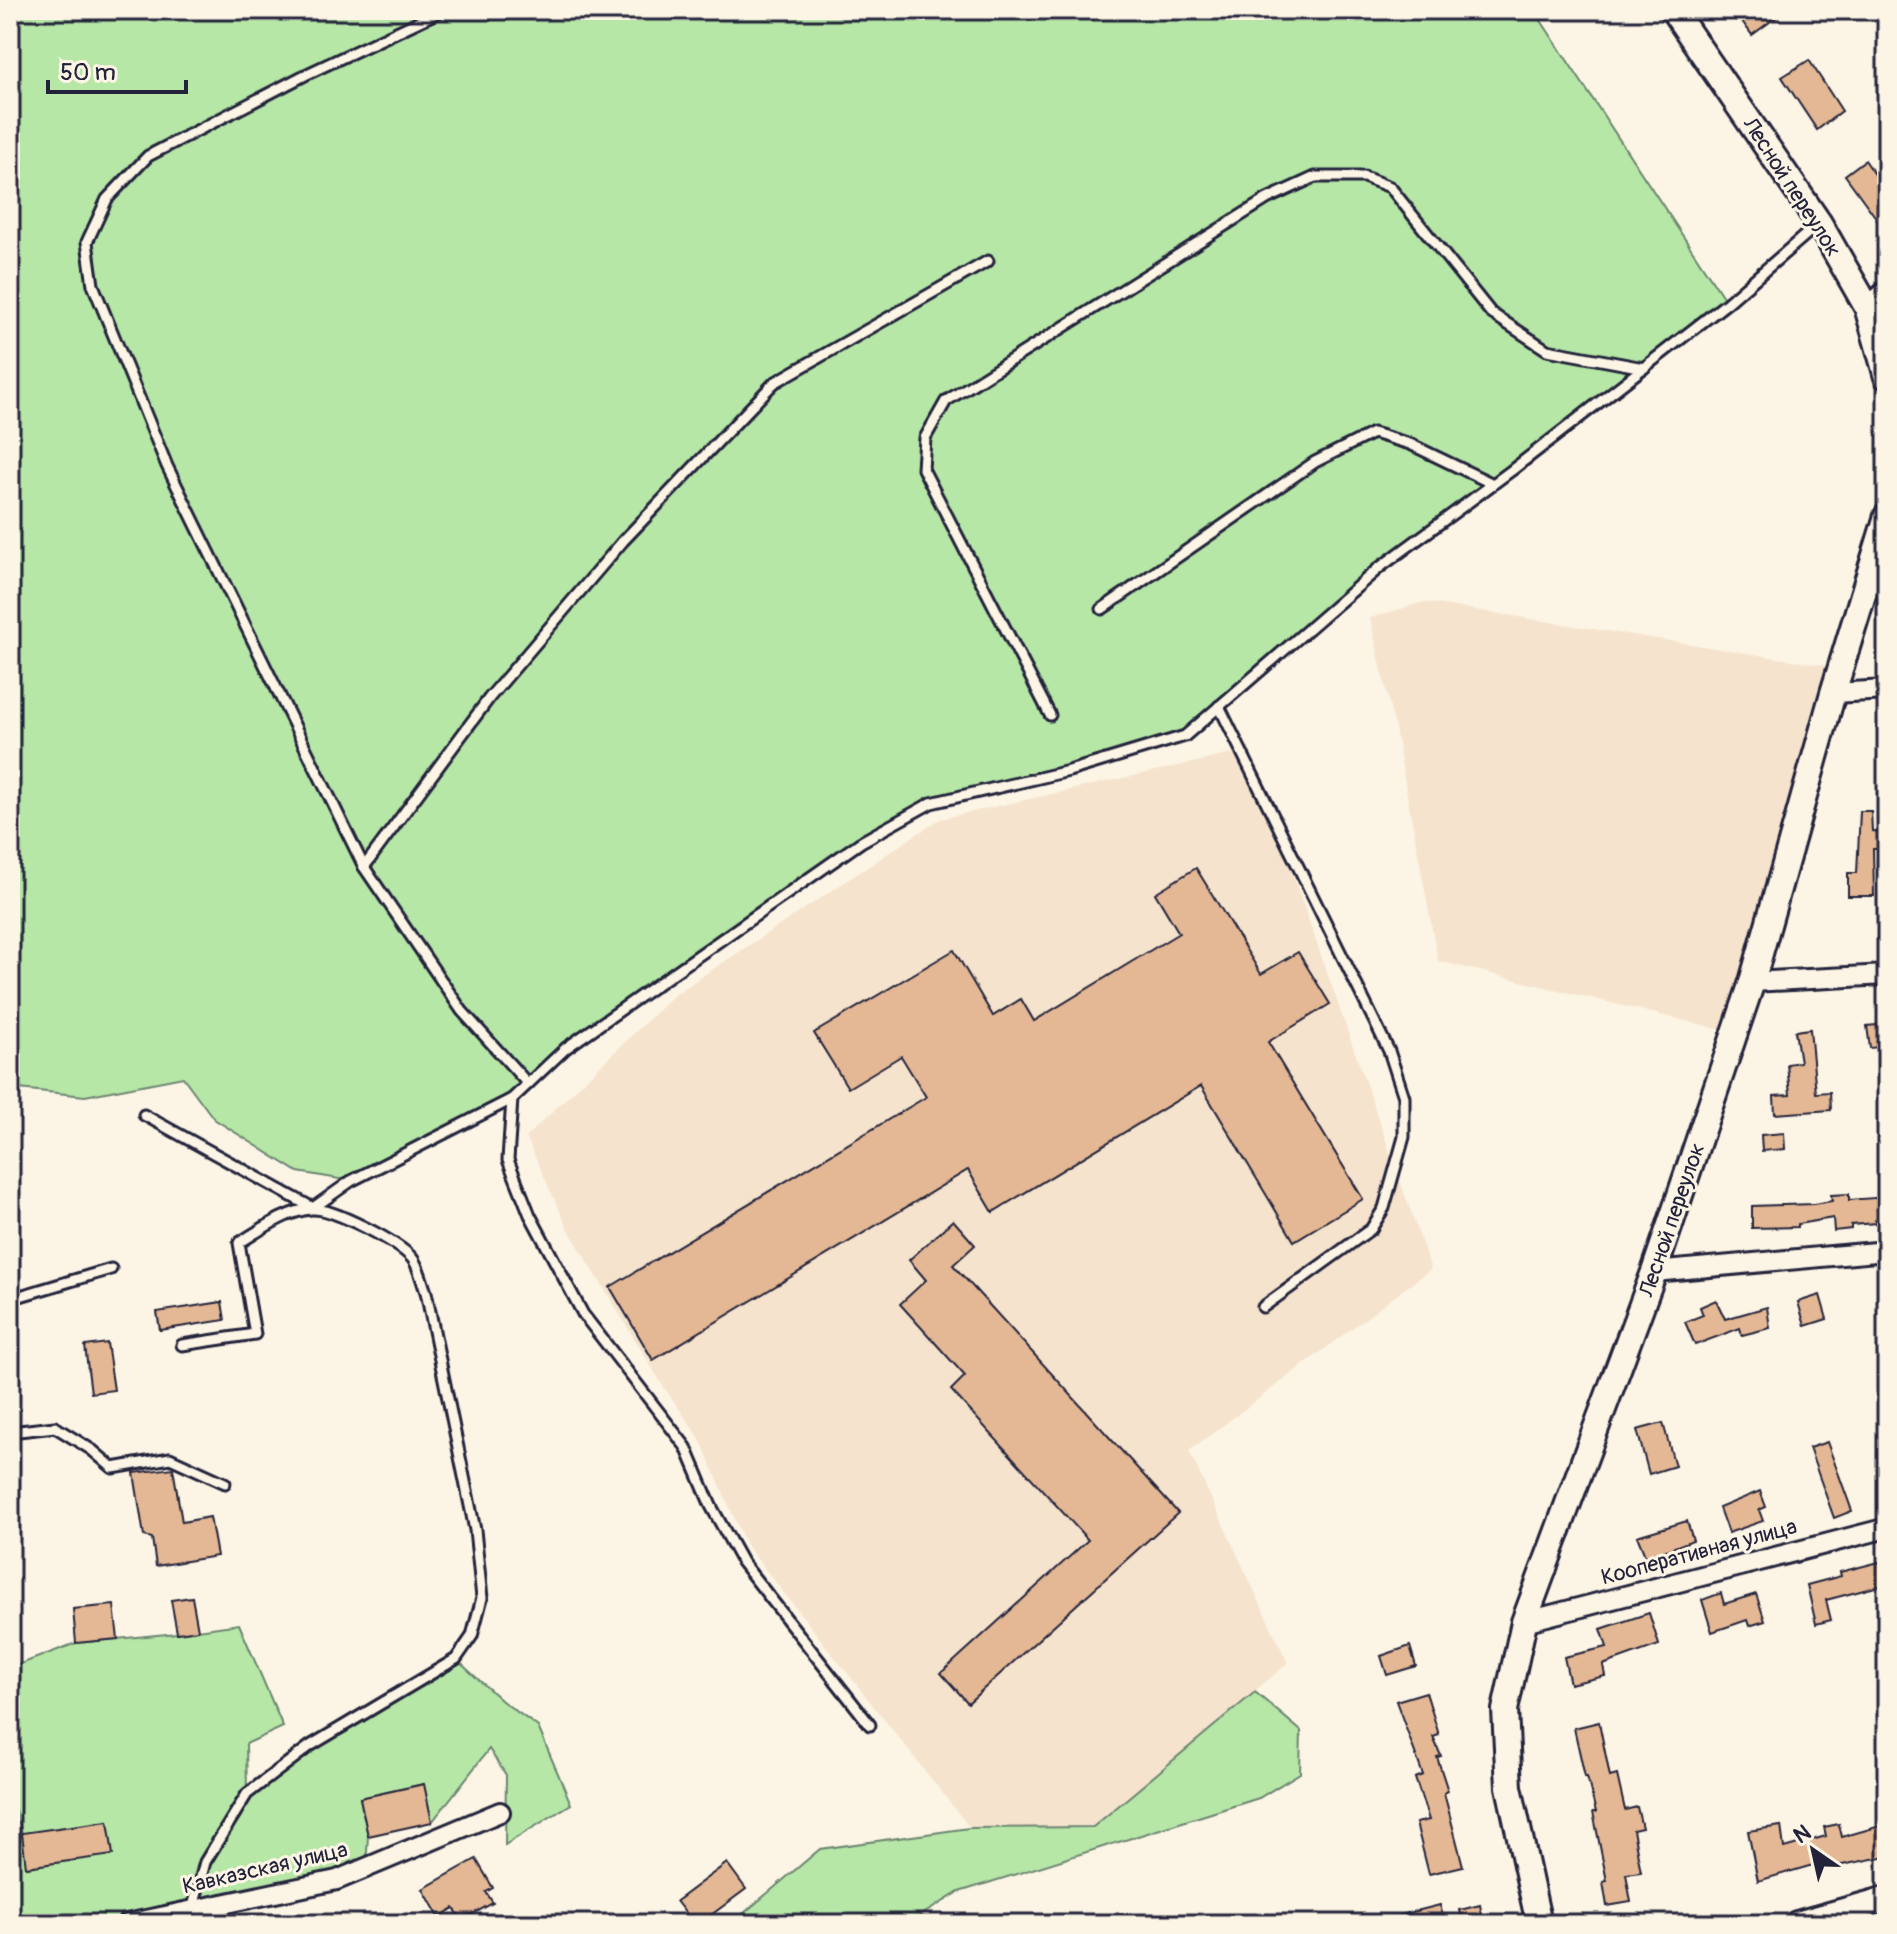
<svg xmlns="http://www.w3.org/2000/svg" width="1897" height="1934" font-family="Pangolin,sans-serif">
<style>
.built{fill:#f5e3cd}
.green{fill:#b6e7a7;stroke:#6c8471;stroke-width:2}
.building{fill:#e4b894;stroke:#22223b;stroke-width:2}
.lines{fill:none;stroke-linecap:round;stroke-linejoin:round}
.lane-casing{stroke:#22223b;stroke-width:15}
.street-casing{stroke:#22223b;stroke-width:24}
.secondary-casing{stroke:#22223b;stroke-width:30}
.lane{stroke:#fcf5e5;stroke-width:9}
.street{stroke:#fcf5e5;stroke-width:18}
.secondary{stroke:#fcf5e5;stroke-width:24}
.labels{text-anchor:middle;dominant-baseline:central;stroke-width:6;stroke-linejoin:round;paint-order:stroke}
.street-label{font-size:22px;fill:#22223b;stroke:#fcf5e5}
</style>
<rect width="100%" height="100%" fill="#fcf5e5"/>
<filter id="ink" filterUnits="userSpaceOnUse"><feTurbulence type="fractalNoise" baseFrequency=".0125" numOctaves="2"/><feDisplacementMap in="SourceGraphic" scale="16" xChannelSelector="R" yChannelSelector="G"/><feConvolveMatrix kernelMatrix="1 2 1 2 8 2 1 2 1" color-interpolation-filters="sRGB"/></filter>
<g filter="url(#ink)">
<g class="built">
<path d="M 1424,602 L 1841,668 L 1735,1033 L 1438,961 L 1395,729 L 1370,618 Z"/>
<path d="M 1249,750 L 1431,1269 L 1189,1451 L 1288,1663 L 1093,1827 L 970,1828 L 746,1545 L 699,1437 L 663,1386 L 567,1227 L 526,1137 L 674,995 L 940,819 Z"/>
</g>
<g class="green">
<path d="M 10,10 L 1534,10 L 1727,303 L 1379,568 L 1185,736 L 931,803 L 861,842 L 566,1048 L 512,1099 L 351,1181 L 298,1172 L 214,1119 L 183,1077 L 85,1096 L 10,1088 Z"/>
<path d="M 239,1624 L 283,1727 L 246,1744 L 247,1793 L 310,1746 L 456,1659 L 502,1701 L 538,1727 L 571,1804 L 505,1845 L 506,1775 L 489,1749 L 432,1822 L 423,1784 L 360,1798 L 368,1836 L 366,1868 L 127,1924 L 10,1924 L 10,1872 L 22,1833 L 10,1794 L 10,1668 L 76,1643 L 177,1633 Z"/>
<path d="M 1255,1692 L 1301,1731 L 1300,1773 L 1259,1798 L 959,1892 L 907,1924 L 731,1924 L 820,1849 L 969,1828 L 1093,1827 Z"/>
</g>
<g class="building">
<path d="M 1734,10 L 1786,10 L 1752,35 Z"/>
<path d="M 1809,60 L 1842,111 L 1817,130 L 1782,77 Z"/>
<path d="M 1865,160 L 1887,192 L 1887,233 L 1845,175 Z"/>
<path d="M 1860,811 L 1871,811 L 1872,831 L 1882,832 L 1881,849 L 1873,849 L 1874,896 L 1848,896 L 1848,873 L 1857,873 Z"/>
<path d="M 1196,868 L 1261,974 L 1298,952 L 1330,1004 L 1268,1042 L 1363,1199 L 1294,1241 L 1201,1086 L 993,1212 L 968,1170 L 653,1360 L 610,1287 L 926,1097 L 901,1056 L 848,1088 L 814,1033 L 954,950 L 993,1016 L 1021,999 L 1034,1021 L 1179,933 L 1155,893 Z"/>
<path d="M 1887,1024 L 1887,1046 L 1870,1048 L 1867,1026 Z"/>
<path d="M 1810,1029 L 1816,1093 L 1830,1092 L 1831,1110 L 1775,1114 L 1774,1096 L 1790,1095 L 1787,1064 L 1800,1062 L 1795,1031 Z"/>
<path d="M 1784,1133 L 1785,1149 L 1762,1151 L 1761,1135 Z"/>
<path d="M 1849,1194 L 1849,1200 L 1887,1197 L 1887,1218 L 1875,1220 L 1876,1223 L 1851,1225 L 1851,1229 L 1834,1231 L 1833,1218 L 1798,1224 L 1798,1227 L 1752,1228 L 1752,1206 L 1814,1204 L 1832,1201 L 1831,1195 Z"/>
<path d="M 953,1220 L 975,1245 L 953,1265 L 1178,1513 L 968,1703 L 941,1673 L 1088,1540 L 951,1390 L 965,1376 L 900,1304 L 926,1280 L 909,1260 Z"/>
<path d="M 1820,1295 L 1827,1319 L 1805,1326 L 1798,1302 Z"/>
<path d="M 1716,1300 L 1725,1319 L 1767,1307 L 1770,1328 L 1742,1335 L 1740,1328 L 1695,1345 L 1685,1322 L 1703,1315 L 1700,1307 Z"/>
<path d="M 222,1302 L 225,1320 L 160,1330 L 157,1312 Z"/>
<path d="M 107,1343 L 114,1390 L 91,1393 L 85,1346 Z"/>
<path d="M 1663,1423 L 1675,1466 L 1649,1474 L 1637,1430 Z"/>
<path d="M 1827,1442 L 1852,1511 L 1834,1518 L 1809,1448 Z"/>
<path d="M 173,1468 L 182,1522 L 210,1517 L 217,1556 L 156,1566 L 152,1538 L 144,1536 L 134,1473 Z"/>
<path d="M 1760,1491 L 1766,1507 L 1759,1510 L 1763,1521 L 1728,1533 L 1719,1508 Z"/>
<path d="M 1687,1521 L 1693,1540 L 1646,1558 L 1637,1536 Z"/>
<path d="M 1887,1560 L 1887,1584 L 1826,1600 L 1831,1620 L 1816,1624 L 1807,1585 L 1841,1576 L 1840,1572 Z"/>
<path d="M 1721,1593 L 1724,1604 L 1756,1594 L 1765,1621 L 1749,1626 L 1747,1620 L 1712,1632 L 1702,1600 Z"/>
<path d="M 192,1597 L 198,1630 L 177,1633 L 171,1600 Z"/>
<path d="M 114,1605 L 118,1639 L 76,1643 L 73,1609 Z"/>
<path d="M 1649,1613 L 1659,1645 L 1603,1665 L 1605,1676 L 1570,1684 L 1564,1657 L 1607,1647 L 1601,1629 Z"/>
<path d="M 1410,1646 L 1416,1666 L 1387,1675 L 1381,1656 Z"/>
<path d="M 1426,1692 L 1439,1735 L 1433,1737 L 1441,1756 L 1437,1757 L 1448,1791 L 1444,1793 L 1463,1866 L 1429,1874 L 1416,1823 L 1429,1820 L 1415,1778 L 1423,1775 L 1396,1701 Z"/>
<path d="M 1599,1722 L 1610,1777 L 1617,1775 L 1625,1810 L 1637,1807 L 1642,1828 L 1633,1830 L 1641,1872 L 1626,1874 L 1631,1902 L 1607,1906 L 1603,1882 L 1607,1881 L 1593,1812 L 1596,1812 L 1587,1777 L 1585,1777 L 1574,1728 Z"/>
<path d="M 424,1784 L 432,1822 L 368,1836 L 360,1798 Z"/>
<path d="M 108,1821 L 113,1855 L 26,1867 L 22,1833 Z"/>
<path d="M 1839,1824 L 1842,1837 L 1887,1824 L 1887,1856 L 1832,1867 L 1830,1860 L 1758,1881 L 1748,1831 L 1781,1826 L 1784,1848 L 1826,1836 L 1824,1827 Z"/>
<path d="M 476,1859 L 493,1888 L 486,1892 L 493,1903 L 462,1920 L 454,1908 L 439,1917 L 423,1889 Z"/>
<path d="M 727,1863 L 746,1889 L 699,1924 L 694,1924 L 676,1901 Z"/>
<path d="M 1440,1905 L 1445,1924 L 1386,1924 L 1385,1919 Z"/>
<path d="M 1480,1905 L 1484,1924 L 1463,1924 L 1460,1910 Z"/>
</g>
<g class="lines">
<g class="lane-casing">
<g id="lane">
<path d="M 443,10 L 305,75 L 148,156 L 107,199 L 87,242 L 93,285 L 167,466 L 364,867 L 462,1011 L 528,1084"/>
<path d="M 1102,609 L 1315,462 L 1373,433 L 1410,444 L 1493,484"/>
<path d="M 1219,706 L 1389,1051 L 1404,1097 L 1404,1137 L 1384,1208 L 1371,1229 L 1263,1307"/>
<path d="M 1050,715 L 923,469 L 925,438 L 946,401 L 1267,199 L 1315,177 L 1364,177 L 1390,187 L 1491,313 L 1547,350 L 1644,368"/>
<path d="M 364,867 L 490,697 L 623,541 L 774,383 L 988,261"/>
<path d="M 144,1115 L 313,1208 L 351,1181 L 512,1099"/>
<path d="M 10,1299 L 111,1269"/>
<path d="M 182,1345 L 255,1334 L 239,1243 C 259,1231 287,1210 312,1209 C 333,1208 398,1242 412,1258 C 419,1266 422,1282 426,1292 L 475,1530 L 482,1598 L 472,1636 L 456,1659 L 310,1746 L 247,1794 L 205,1862 L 192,1911"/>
<path d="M 10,1432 L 55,1427 L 92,1450 L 113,1468 L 170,1458 L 225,1483"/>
<path d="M 870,1725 L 742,1562 L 711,1506 L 686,1447 L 583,1314 L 530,1215 L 508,1160 L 512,1099 L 566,1048 L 861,842 L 931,803 L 1069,771 L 1185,736 L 1379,568 L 1512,470 L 1727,303 L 1817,225"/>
</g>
</g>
<g class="street-casing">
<g id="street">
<path d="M 1867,307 L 1887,290"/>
<path d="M 1833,693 L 1887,690"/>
<path d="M 1752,982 L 1887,975"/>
<path d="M 1654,1272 L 1887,1251"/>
<path d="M 1524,1622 L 1887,1528"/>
<path d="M 127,1924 L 337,1880 L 500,1812"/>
</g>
</g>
<g class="secondary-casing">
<g id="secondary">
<path d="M 1673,10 L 1819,223 L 1867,307 L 1887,377"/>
<path d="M 1539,1924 L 1509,1787 L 1505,1710 L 1524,1622 L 1654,1272 L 1752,982 L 1833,693 L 1887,516"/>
<path d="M 1797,1924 L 1887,1899"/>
</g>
</g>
<use href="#lane" class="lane"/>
<use href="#street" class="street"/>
<use href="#secondary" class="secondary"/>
</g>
</g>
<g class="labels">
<g class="street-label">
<text transform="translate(1792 187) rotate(57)">Лесной переулок</text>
<text transform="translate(1672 1220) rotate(-71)">Лесной переулок</text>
<text transform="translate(1699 1552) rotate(-15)">Кооперативная улица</text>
<text transform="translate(265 1868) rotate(-13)">Кавказская улица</text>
</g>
</g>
<rect width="1897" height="1934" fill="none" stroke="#fcf5e5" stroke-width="40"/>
<rect x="20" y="20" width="1857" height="1894" fill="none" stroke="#22223b" stroke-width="3" filter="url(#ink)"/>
<g transform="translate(1813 1850) rotate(326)" stroke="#fcf5e5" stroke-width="6" paint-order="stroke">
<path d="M0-6L14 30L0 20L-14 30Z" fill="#22223b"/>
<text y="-12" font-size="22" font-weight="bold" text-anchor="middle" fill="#22223b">N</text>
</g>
<path d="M48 80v12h138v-12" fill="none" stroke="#22223b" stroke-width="4"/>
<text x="60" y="80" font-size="24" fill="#22223b" stroke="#fcf5e5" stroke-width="6" paint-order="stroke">50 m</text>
</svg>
